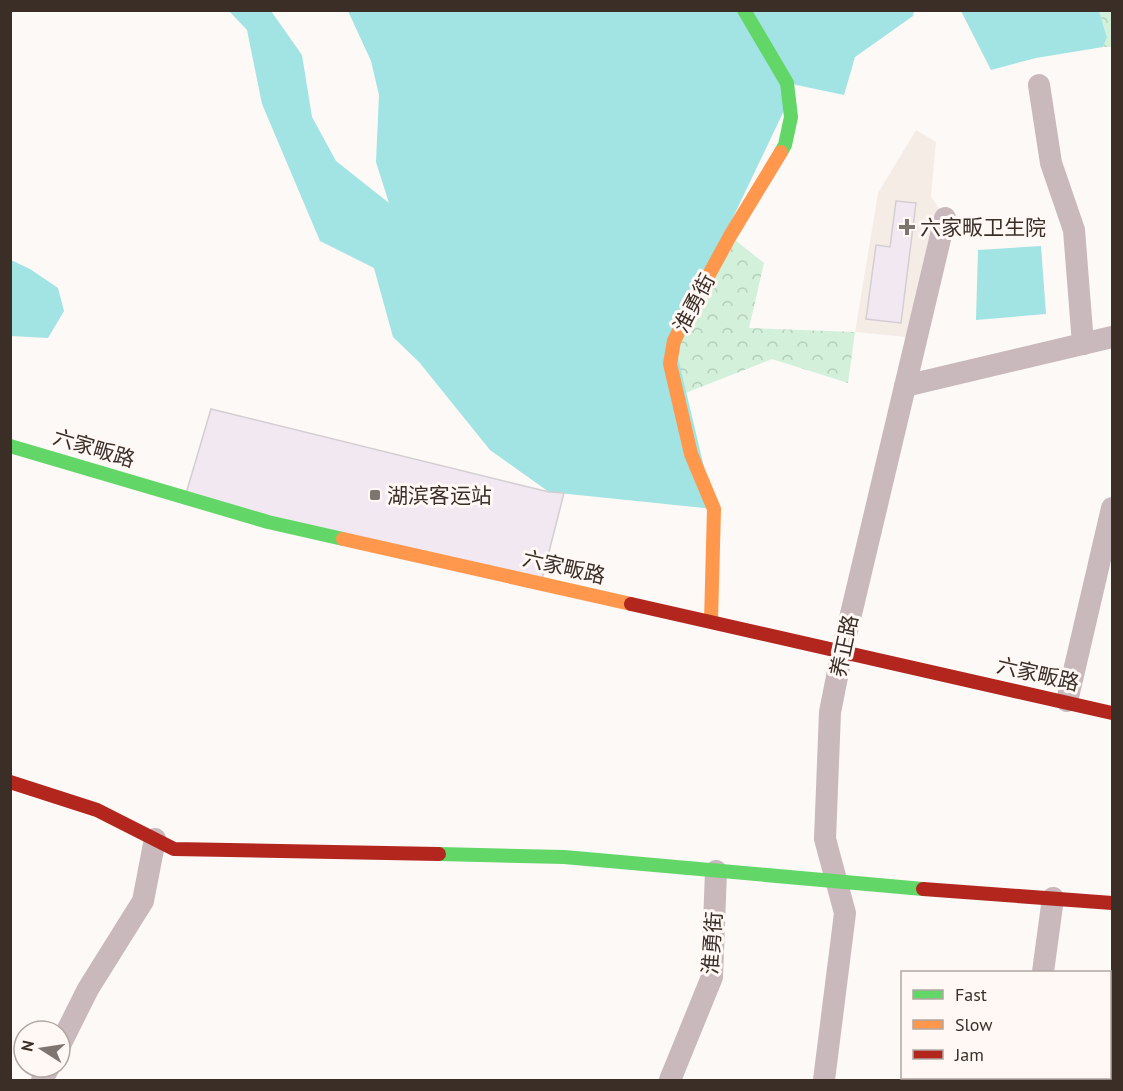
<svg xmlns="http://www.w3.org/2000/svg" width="1123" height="1091" font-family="'PT Sans','Noto Sans SC',sans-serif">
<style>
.built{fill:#f6ece6}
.forest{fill:url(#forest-crowns)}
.water{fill:#a2e3e3}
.building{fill:#f2e8f2;stroke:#d3ced2;stroke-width:1.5}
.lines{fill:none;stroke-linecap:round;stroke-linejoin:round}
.street{stroke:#c9b8bc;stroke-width:22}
.fast{stroke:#63d668;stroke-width:14}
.slow{stroke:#ff974d;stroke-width:14}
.jam{stroke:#b3261e;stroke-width:14}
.poi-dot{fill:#7f7570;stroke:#fff8f4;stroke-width:2}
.labels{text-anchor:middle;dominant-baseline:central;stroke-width:6;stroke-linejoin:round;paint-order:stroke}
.poi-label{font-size:21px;fill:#3b2e27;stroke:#fff8f4;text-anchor:start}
.street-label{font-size:21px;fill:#3b2e27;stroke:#fff8f4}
</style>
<defs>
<pattern id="forest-crowns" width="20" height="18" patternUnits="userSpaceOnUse" patternTransform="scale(1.5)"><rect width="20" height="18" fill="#d2f0da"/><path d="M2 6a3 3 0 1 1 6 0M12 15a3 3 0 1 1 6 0" fill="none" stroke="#b5cebb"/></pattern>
</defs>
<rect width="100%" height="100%" fill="#fcf9f7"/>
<path class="built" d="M 916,130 L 936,142 L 931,196 L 945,218 L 916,338 L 855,332 L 878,193 Z"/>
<g class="forest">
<path d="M 1099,11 L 1112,11 L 1112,47 L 1103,47 L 1107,36 Z"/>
<path d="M 730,236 L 764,263 L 749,328 L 855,332 L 848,383 L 772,359 L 678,396 L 674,341 Z"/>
</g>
<g class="water">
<path d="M 229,11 L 271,11 L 302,55 L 312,117 L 336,161 L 389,203 L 376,162 L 379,95 L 371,61 L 348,11 L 914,11 L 913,16 L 855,57 L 844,95 L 787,83 L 790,98 L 674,341 L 714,509 L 549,492 L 490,450 L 419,362 L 393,337 L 374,268 L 320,241 L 262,104 L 247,30 Z"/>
<path d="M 961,11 L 1099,11 L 1107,37 L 1103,47 L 1036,58 L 991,70 Z"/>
<path d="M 1041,246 L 1046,314 L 976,320 L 978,250 Z"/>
<path d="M 11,260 L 30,269 L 58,288 L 64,311 L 48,338 L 11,336 Z"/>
</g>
<g class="building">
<path d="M 896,201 L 916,203 L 901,323 L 866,319 L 876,245 L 890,247 Z"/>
<path d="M 211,409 L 549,492 L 564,493 L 541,583 L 185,497 Z"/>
</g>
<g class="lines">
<g class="street">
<path d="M 1039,85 L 1051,163 L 1074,230 L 1083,344"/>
<path d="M 905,386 L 1112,337"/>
<path d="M 1067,701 L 1112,508"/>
<path d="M 1043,972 L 1053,898"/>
<path d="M 60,1045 L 88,989 L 143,901 L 155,839"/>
<path d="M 42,1080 L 49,1067"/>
<path d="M 670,1080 L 712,977 L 716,871"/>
<path d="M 824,1080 L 845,913 L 825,839 L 830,712 L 842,652 L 945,218"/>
<path d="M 1011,1080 L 1012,1078"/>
</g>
<g class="fast">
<path d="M 744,10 L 787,83 L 791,117 L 785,145 L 781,152"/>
<path d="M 10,446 L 268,522 L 343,539"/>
<path d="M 439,854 L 564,857 L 923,889"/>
</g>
<g class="slow">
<path d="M 343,539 L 631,604"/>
<path d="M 711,621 L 714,509 L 691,454 L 670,364 L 674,341 L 687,315 L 730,236 L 781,152"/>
</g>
<g class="jam">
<path d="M 631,604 L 1112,713"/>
<path d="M 10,782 L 97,810 L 174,849 L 439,854"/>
<path d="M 923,889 L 1112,903"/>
</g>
</g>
<g class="poi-dot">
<path d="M904 218h6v6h6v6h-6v6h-6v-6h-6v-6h6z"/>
<rect x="369" y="489" width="12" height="12" rx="3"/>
</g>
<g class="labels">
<g class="poi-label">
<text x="920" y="227">六家畈卫生院</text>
<text x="387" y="495">湖滨客运站</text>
</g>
<g class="street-label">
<text transform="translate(694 303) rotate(-62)">淮勇街</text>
<text transform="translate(94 448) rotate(17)">六家畈路</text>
<text transform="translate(564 567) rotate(13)">六家畈路</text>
<text transform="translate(844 646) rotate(-78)">养正路</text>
<text transform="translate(1038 674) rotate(13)">六家畈路</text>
<text transform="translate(712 943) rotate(-86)">淮勇街</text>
</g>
</g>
<rect width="1123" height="1091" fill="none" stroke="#3b2e27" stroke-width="24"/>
<rect x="901" y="971" width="210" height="108" fill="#fff8f4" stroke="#b1a7a2" stroke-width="1.5"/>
<rect x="913" y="990" width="30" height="9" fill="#63d668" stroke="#b1a7a2" stroke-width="1.5"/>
<text x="955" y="1001" font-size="18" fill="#3b2e27">Fast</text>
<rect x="913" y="1020" width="30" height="9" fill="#ff974d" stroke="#b1a7a2" stroke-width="1.5"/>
<text x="955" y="1031" font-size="18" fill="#3b2e27">Slow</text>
<rect x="913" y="1050" width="30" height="9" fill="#b3261e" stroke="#b1a7a2" stroke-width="1.5"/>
<text x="955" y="1061" font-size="18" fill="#3b2e27">Jam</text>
<g transform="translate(42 1049) rotate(282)"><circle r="28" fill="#fff8f4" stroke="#b1a7a2" stroke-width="1.5"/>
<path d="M0-4.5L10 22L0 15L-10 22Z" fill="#7f7570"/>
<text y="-9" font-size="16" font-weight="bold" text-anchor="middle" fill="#3b2e27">N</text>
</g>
</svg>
